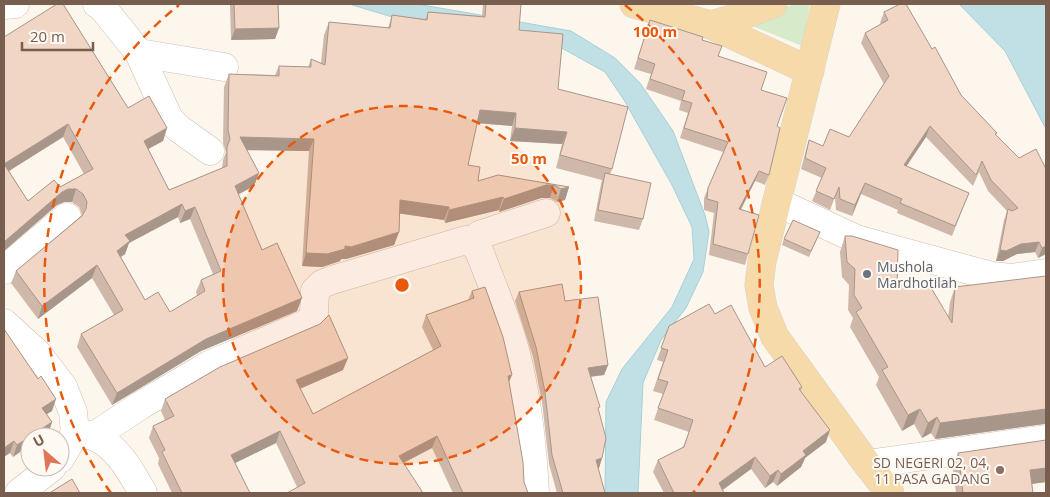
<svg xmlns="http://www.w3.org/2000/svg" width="1050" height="497" font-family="'Open Sans',sans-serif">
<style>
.green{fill:#d7eaca}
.water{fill:#c1e0e6;stroke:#a7d0d7}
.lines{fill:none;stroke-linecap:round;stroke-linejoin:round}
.minor-casing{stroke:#cfbfb1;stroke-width:29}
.major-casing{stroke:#d9d2ce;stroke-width:29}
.minor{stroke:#fff;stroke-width:28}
.major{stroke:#f7daa9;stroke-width:28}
.wall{fill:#cfb8a9;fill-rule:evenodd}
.shaded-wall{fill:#a9968a}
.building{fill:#f1d6c5;stroke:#a9968a;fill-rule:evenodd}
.ring{fill:none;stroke:#e8590c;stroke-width:2.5;stroke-dasharray:9 6}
.worship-dot{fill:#6b7280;stroke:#fefaf3;stroke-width:2}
.education-dot{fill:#8d6e63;stroke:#fefaf3;stroke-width:2}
.labels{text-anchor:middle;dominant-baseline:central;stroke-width:4;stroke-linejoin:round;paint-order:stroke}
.worship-label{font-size:14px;fill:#5b616d;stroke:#fefaf3;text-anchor:start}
.education-label{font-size:14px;fill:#785e54;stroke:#fefaf3;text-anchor:end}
.centre{fill:#e8590c;stroke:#fefaf3;stroke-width:2.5}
.ring-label{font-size:15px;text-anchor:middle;font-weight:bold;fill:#e8590c;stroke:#fefaf3;stroke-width:4;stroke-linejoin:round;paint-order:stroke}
</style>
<rect width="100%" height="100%" fill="#fcf6ed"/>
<path class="green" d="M 794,4 L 810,4 L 802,46 L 745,23 Z"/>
<g class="water">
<path d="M 349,4 L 417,4 L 571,31 L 615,58 L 640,83 L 673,131 L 705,215 L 709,232 L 703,272 L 686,308 L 661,340 L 643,383 L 638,493 L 605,493 L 606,402 L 622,369 L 672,307 L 694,259 L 692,227 L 672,185 L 624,100 L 605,72 L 558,46 L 399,19 Z"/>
<path d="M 959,4 L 1046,4 L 1046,129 L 1005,51 Z"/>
</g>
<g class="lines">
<g class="minor-casing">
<g id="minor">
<path d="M 97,4 L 102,7 L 139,53 L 224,67"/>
<path d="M 4,5 L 15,4"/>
<path d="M 139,53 L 169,119 L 178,128 L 210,151"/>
<path d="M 777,202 L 856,239 L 973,271 L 992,276 L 1011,278 L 1046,273"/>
<path d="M 472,242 L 479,235 L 546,213"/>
<path d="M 4,270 L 67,217"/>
<path d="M 4,323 L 38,354 L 63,387 L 73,412 L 75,433 L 60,459"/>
<path d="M 79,433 C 84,434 90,435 95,437 C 118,447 131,472 143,493"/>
<path d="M 94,436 L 141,405 L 209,365 L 310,322 L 314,313 L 315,291 L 322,284 L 332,280 L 466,240 L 476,246 L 480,253 C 495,293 513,333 521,376 C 529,414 533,454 535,493"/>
<path d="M 867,464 L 1046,439"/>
<path d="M 19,493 L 52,467"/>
</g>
</g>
<g class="major-casing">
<g id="major">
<path d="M 634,4 L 711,25 L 735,18 L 773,4"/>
<path d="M 826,4 L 762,261 L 759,285 L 763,308 L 775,337 L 867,464 L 890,493"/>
<path d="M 711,25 L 810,71"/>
</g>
</g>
<use href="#minor" class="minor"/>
<use href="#major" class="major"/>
</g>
<g class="wall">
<path d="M 230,4 L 278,4 L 279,28 L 275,39 L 231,40 Z"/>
<path d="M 483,4 L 521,4 L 519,30 L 612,169 L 610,174 L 643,219 L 639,230 L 594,221 L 601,184 L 602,180 L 556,168 L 562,144 L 510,141 L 512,126 L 477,123 L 468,165 L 478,181 L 498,175 L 569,187 L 565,200 L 557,202 L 550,198 L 541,198 L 499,212 L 499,210 L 445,223 L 444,220 L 400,213 L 399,232 L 394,245 L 346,259 L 341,259 L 340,261 L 322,267 L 302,266 L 309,151 L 247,150 L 259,173 L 254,186 L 238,194 L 262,250 L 297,311 L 201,351 L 112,405 L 77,347 L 81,334 L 114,315 L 92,278 L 38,319 L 11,283 L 16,271 L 82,215 L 79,207 L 72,202 L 64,202 L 57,205 L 4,251 L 4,37 L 128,108 L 167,128 L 163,141 L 148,149 L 169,190 L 222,168 L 223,160 L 226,152 L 223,143 L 224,87 L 229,74 L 275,75 L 279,66 L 308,67 L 311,59 L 321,63 L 324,35 L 329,22 L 388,28 L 392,15 L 425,19 L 428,12 L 482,16 ZM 63,137 L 84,174 L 60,187 L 28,201 L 9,171 ZM 178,217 L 180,223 L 190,219 L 213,274 L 201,280 L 196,292 L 197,296 L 170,312 L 145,300 L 121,257 L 125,254 L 129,243 Z"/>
<path d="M 884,12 L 932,49 L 961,95 L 997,133 L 996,134 L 1046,254 L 1038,258 L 1035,252 L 1017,254 L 1003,261 L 996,261 L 1004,220 L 1007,211 L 988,191 L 979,172 L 973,186 L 926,137 L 906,166 L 969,193 L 952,236 L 897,213 L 898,210 L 861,194 L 852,216 L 836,210 L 835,197 L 830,210 L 812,201 L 822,178 L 801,169 L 806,150 L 809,140 L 823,146 L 849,137 L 884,84 L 861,43 L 865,33 L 881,24 L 880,23 Z"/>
<path d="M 650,20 L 702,40 L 718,56 L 761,90 L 777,126 L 769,175 L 765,185 L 755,181 L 741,210 L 748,254 L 745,265 L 709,255 L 714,213 L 704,210 L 704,198 L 723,152 L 680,138 L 688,113 L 679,110 L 681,101 L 646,89 L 651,74 L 634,69 Z"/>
<path d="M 820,232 L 809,257 L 782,245 L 784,239 Z"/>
<path d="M 845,236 L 897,288 L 905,289 L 948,317 L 950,302 L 955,287 L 1044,424 L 935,439 L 931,433 L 922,438 L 914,424 L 902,431 L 876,385 L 879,377 L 850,327 L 853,318 L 848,310 L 849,285 L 842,277 L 840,252 Z"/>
<path d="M 472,291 L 509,383 L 524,482 L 528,493 L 453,493 L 432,448 L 297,487 L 276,443 L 235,463 L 250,493 L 172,493 L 158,464 L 159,458 L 149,438 L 153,426 L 165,420 L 161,411 L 165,399 L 343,370 L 300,389 L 313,414 L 433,350 L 422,327 L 426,315 L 468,300 Z"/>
<path d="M 519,292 L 565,301 L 608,365 L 604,375 L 591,377 L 599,411 L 602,458 L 599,468 L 598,468 L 605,493 L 557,493 L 549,464 L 542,402 L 533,357 L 515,301 Z"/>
<path d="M 715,314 L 765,367 L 802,387 L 801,391 L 826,442 L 805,458 L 801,467 L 777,486 L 773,482 L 765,488 L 751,469 L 723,490 L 724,493 L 664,493 L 653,472 L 658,460 L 683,447 L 689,432 L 654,420 L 663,394 L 653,391 L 663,362 L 657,360 L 669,326 Z"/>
<path d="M 4,329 L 52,411 L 46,414 L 52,422 L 48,434 L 43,437 L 30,437 L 13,457 L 10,453 Z"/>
<path d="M 1046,440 L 1046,482 L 1031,484 L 1033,493 L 956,493 L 953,468 L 958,453 Z"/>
</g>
<g class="shaded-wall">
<path d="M 279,28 L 275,39 L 231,40 L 235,29 Z"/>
<path d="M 480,110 L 516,113 L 512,126 L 475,123 Z"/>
<path d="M 68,124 L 63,137 L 4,174 L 4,164 Z"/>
<path d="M 930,126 L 926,137 L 900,176 L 904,165 Z"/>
<path d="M 167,128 L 163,141 L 139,154 L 144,141 Z"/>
<path d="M 515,128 L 567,132 L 562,144 L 510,141 Z"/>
<path d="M 240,137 L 314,139 L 309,151 L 235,150 Z"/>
<path d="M 759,171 L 755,181 L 735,220 L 739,209 Z"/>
<path d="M 259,173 L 254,186 L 230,199 L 235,186 Z"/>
<path d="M 865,183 L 861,194 L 852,216 L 855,205 Z"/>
<path d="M 546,185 L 554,185 L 550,198 L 541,198 L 499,212 L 504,199 Z"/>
<path d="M 569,187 L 565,200 L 557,202 L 561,189 Z"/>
<path d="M 68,189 L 76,189 L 72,202 L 64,202 L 57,205 L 4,251 L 4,242 L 62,192 Z"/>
<path d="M 503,197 L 499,210 L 445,223 L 449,210 Z"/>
<path d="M 400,200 L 449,207 L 444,220 L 396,213 Z"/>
<path d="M 182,204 L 178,217 L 129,243 L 125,254 L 112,263 L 117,251 L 125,235 Z"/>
<path d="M 195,207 L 190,219 L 180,223 L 185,211 Z"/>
<path d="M 399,232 L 394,245 L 346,259 L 341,259 L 340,261 L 322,267 L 302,266 L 306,253 L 345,246 Z"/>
<path d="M 1039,242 L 1035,252 L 1017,254 L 1003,261 L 996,261 L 1000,250 L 1021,244 Z"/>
<path d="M 1046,246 L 1046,254 L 1038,258 L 1042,248 Z"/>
<path d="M 97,265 L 92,278 L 38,319 L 42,306 Z"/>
<path d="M 302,298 L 297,311 L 201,351 L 112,405 L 117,393 L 206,339 Z"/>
<path d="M 348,358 L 343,370 L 292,392 L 296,380 Z"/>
<path d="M 608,365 L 604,375 L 585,377 L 588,368 Z"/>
<path d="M 512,375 L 507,387 L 508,376 Z"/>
<path d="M 56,399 L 52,411 L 38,420 L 42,408 Z"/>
<path d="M 920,409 L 914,424 L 902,431 L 908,415 Z"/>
<path d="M 1046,409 L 1046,424 L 1044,424 L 935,439 L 940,423 Z"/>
<path d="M 937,417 L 931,433 L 922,438 L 928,423 Z"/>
<path d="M 52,422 L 48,434 L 43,437 L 30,437 L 30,445 L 13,457 L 17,445 Z"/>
<path d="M 830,430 L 826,442 L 805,458 L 801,467 L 777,486 L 781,474 L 803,451 Z"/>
<path d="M 280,431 L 276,443 L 227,467 L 231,455 Z"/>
<path d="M 437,436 L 432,448 L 394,468 L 399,456 Z"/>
<path d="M 14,441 L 10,453 L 4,457 L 4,448 Z"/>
<path d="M 755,457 L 751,469 L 718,493 L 719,483 Z"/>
<path d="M 602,458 L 599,468 L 592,470 L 596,460 Z"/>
<path d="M 1046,468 L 1046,482 L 1024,485 L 1030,470 Z"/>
<path d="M 778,470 L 773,482 L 765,488 L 770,476 Z"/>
</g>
<g class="building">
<path d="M 57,4 L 63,4 L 128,108 L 149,96 L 167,128 L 144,141 L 169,190 L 227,166 L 227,147 L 230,139 L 228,130 L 229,74 L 279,76 L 279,66 L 311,67 L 311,59 L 325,65 L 329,22 L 390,28 L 392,15 L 427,20 L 428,12 L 485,17 L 486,4 L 521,4 L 519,30 L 563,34 L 558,89 L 628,107 L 612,169 L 560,155 L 567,132 L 515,128 L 516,113 L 480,110 L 468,165 L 480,167 L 478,181 L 498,175 L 569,187 L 561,189 L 554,185 L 546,185 L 504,199 L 503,197 L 449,210 L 449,207 L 400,200 L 399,232 L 351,247 L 345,246 L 345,249 L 327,254 L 306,253 L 314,139 L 240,137 L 259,173 L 235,186 L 262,250 L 277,243 L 302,298 L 206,339 L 117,393 L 81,334 L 123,310 L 97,265 L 42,306 L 16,271 L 82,216 L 86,209 L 87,202 L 83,194 L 76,189 L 68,189 L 62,192 L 4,242 L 4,37 ZM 68,124 L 93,169 L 60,187 L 54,180 L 28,201 L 4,164 ZM 182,204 L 185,211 L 195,207 L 221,271 L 201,280 L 205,291 L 170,312 L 158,292 L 145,300 L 117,251 L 130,241 L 125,235 Z"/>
<path d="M 234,4 L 278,4 L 279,28 L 235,29 Z"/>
<path d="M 900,4 L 906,4 L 932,49 L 935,47 L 961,95 L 997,133 L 995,134 L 1019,158 L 1036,149 L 1046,169 L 1046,246 L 1042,248 L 1039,242 L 1021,244 L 1006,251 L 1000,250 L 1008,209 L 1012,211 L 1018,208 L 991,180 L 982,161 L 976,175 L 930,126 L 904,165 L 969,193 L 955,226 L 900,203 L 902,199 L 865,183 L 855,205 L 840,199 L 839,187 L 834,199 L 816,191 L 826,168 L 805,158 L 809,140 L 823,146 L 830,129 L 849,137 L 889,76 L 865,33 L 888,20 L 884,12 Z"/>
<path d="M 650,20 L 703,37 L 702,40 L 722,46 L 718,56 L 767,72 L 761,90 L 787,98 L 777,126 L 780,128 L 769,175 L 759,171 L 739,209 L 759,215 L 748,254 L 713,244 L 718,202 L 707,199 L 708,188 L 728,142 L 684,128 L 692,103 L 682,100 L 685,91 L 650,79 L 655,64 L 638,58 Z"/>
<path d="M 605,173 L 651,183 L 643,219 L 598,210 Z"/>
<path d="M 793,220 L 820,232 L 811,251 L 784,239 Z"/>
<path d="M 845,236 L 852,236 L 898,250 L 897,288 L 904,284 L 905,289 L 930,286 L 952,323 L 955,287 L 1046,276 L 1046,409 L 940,423 L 937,417 L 928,423 L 920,409 L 908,415 L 882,370 L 888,367 L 856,312 L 862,308 L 854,295 L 855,269 L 847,262 Z"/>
<path d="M 562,284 L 565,301 L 598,297 L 608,365 L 588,368 L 600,407 L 598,408 L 606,438 L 602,458 L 596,460 L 605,493 L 563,493 L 552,455 L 545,392 L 536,347 L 519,292 Z"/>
<path d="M 485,287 L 503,337 L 510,367 L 512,375 L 508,376 L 523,462 L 524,482 L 528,493 L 463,493 L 437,436 L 399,456 L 423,493 L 287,493 L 305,483 L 280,431 L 231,455 L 250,493 L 182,493 L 162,452 L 165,450 L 153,426 L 174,416 L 165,399 L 220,367 L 320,324 L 329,315 L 348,358 L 296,380 L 313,414 L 441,346 L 426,315 L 474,298 L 472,291 Z"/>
<path d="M 709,304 L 715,314 L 731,305 L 765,367 L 782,356 L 802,387 L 799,389 L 830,430 L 803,451 L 806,455 L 781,474 L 778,470 L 770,476 L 755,457 L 719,483 L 724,493 L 674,493 L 658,460 L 684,447 L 693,420 L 658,408 L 668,382 L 658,379 L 668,350 L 661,348 L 669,326 Z"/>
<path d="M 4,329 L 38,379 L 41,376 L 56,399 L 42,408 L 52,422 L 17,445 L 14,441 L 4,448 Z"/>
<path d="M 1046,440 L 1046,468 L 1030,470 L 1033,493 L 963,493 L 958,453 Z"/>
<path d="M 72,479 L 80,493 L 52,493 L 51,492 Z"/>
</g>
<circle cx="402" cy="285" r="179" fill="#e8590c" fill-opacity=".12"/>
<g class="ring">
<circle cx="402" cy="285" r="179"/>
<path d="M111 493A358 358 0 0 1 179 5M625 5A358 358 0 0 1 693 493"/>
</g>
<circle class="worship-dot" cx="867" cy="274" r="5"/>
<circle class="education-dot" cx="1000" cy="470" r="5"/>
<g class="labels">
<g class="worship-label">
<text x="877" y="266">Mushola<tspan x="877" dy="16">Mardhotilah</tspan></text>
</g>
<g class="education-label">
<text x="990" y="462">SD NEGERI 02, 04,<tspan x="990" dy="16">11 PASA GADANG</tspan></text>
</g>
</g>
<circle cx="402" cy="285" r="8" class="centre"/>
<g class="ring-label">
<text x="655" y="37">100 m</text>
<text x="529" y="164">50 m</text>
</g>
<rect width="1050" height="497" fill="none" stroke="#785e4f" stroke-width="10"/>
<g transform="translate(45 452) rotate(332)"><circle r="24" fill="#fefaf3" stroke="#c8bcb1"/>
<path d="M0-4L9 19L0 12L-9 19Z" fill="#e07658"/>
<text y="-8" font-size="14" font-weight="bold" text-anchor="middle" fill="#785e4f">U</text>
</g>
<path d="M22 42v8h71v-8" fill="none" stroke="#785e4f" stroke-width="2.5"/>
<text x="30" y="42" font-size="15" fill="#785e4f" stroke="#fefaf3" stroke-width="4" paint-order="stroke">20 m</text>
</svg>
